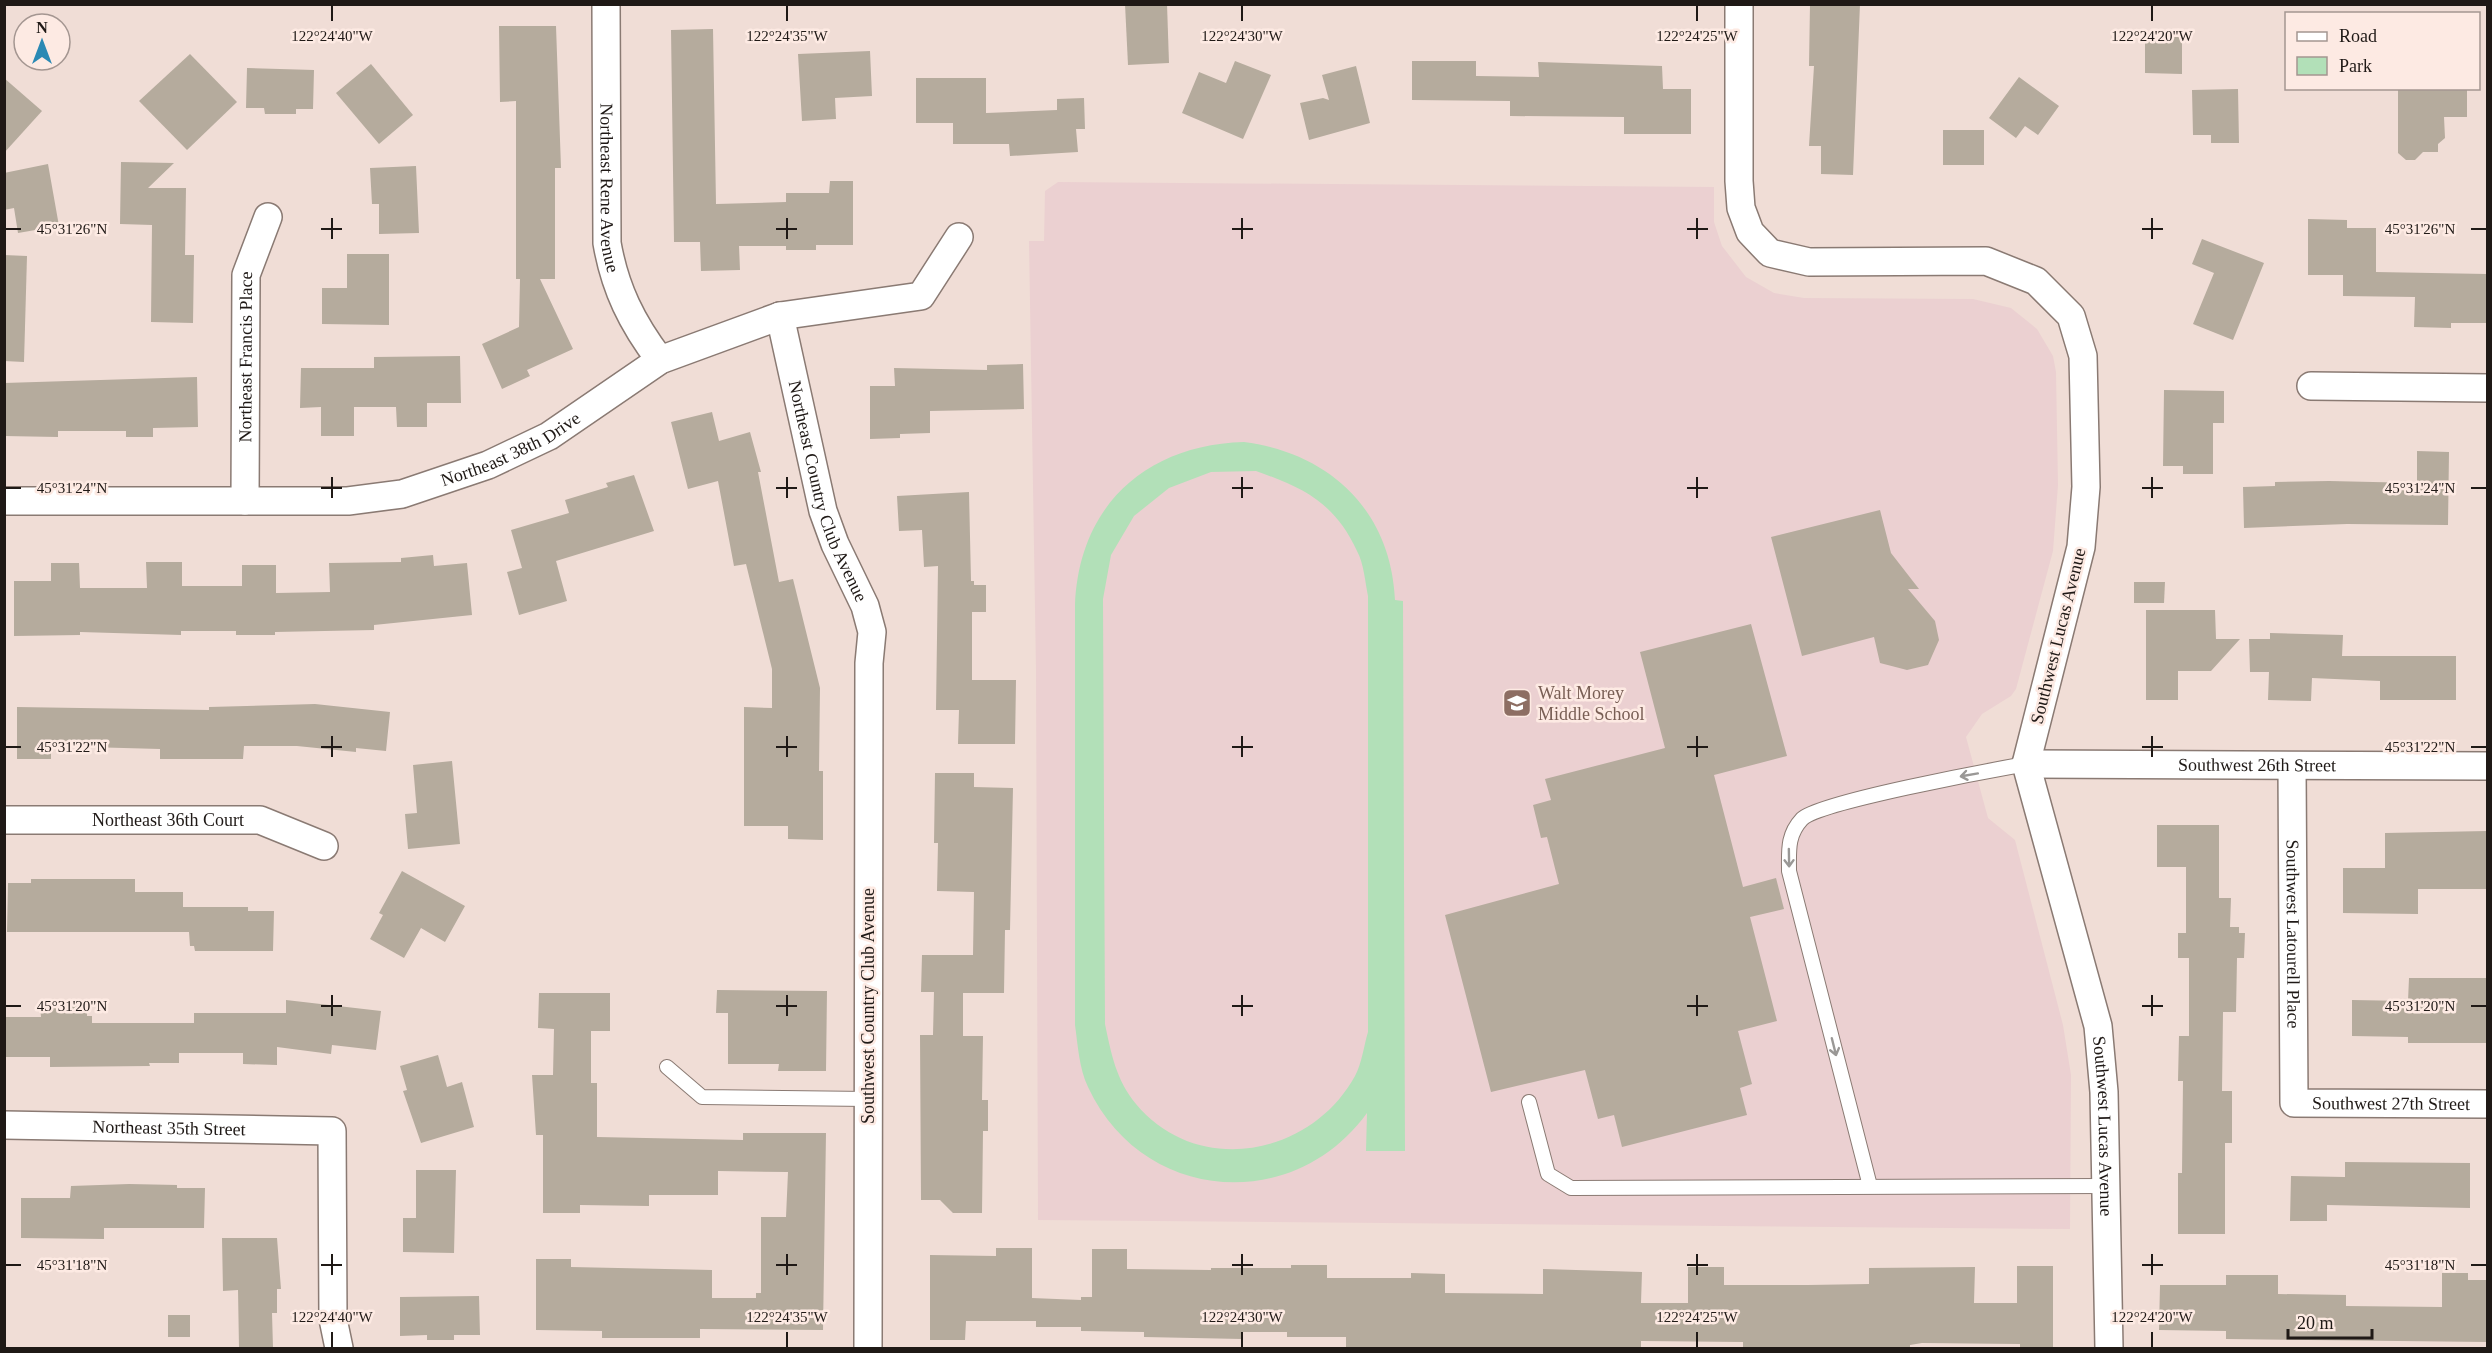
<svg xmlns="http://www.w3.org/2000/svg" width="2492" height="1353" font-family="'Times New Roman',serif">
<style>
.education{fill:#ebd0d1}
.park{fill:#b2e0b8;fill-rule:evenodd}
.building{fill:#b5ab9d}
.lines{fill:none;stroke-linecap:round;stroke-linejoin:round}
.service-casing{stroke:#8a7a73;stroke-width:16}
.minor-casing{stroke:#8a7a73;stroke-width:30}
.service{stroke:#fff;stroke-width:14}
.minor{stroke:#fff;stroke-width:27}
.oneway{stroke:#9a9896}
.ticks{fill:none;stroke:#1f1916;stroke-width:2}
.labels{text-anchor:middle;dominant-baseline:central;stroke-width:5;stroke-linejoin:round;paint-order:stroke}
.street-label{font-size:18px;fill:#1f1916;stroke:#fdeae3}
.education-label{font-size:18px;fill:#785e54;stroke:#fdeae3;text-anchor:start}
.ticks-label{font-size:15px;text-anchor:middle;fill:#1f1916;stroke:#fdeae3;stroke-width:5;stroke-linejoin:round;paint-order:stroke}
</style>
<rect width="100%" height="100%" fill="#f0ddd6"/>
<path class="education" d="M 1058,182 L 1714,187 L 1714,222 L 1722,246 L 1746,277 L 1774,293 L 1804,298 L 1973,299 L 2011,308 L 2037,329 L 2053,356 L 2056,372 L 2058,485 L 2053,551 L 2016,689 L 2011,696 L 1982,714 L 1966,737 L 1988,818 L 2015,840 L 2063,1025 L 2071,1075 L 2070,1229 L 1038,1220 L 1036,670 L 1029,241 L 1044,241 L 1045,191 Z"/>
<path class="park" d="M 1244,442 C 1330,453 1391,511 1395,600 L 1403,601 L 1405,1151 L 1366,1151 L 1367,1113 C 1293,1215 1142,1203 1088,1087 C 1079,1068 1078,1046 1075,1025 L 1075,605 C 1079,505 1146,445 1244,442 ZM 1256,471 C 1304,488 1335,503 1357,551 C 1364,564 1365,582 1368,596 L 1368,1032 C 1364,1045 1362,1063 1355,1076 C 1311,1156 1198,1178 1136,1104 C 1116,1080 1111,1053 1105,1024 L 1103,599 L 1111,555 L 1134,516 L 1169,488 L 1211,472 Z"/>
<g class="building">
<path d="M 1125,4 L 1167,4 L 1169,63 L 1128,65 Z"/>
<path d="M 1810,4 L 1860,4 L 1853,175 L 1821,174 L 1821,146 L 1809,146 L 1814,66 L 1809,66 Z"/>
<path d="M 499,26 L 556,26 L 561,168 L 555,168 L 555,279 L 540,279 L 573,349 L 527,370 L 530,376 L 502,389 L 482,344 L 519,327 L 520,279 L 516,279 L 516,101 L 500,102 Z"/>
<path d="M 713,29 L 716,204 L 786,202 L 786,193 L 829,193 L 830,181 L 853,181 L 853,245 L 816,245 L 816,250 L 786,250 L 786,246 L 739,246 L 740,270 L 701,271 L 700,242 L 674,242 L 671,30 Z"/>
<path d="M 2145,37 L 2182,37 L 2182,74 L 2145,73 Z"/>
<path d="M 870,51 L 872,96 L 835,98 L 836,119 L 802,121 L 798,54 Z"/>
<path d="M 190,54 L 237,102 L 187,150 L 139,101 Z"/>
<path d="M 1235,61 L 1271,75 L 1243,139 L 1182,113 L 1199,72 L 1226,83 Z"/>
<path d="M 1412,61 L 1476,61 L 1476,76 L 1539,77 L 1538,62 L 1662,66 L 1663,89 L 1691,89 L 1691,134 L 1624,134 L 1624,117 L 1510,116 L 1510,101 L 1412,100 Z"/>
<path d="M 371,64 L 413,115 L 379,144 L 336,93 Z"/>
<path d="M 1356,66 L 1370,123 L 1309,140 L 1300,103 L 1323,98 L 1329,100 L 1322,75 Z"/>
<path d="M 247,68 L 314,70 L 313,109 L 296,109 L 296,114 L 265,114 L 264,108 L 246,108 Z"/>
<path d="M 2019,77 L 2059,106 L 2038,135 L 2025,126 L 2016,138 L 1989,118 Z"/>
<path d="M 4,78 L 42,111 L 4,153 Z"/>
<path d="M 916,78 L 986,78 L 986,113 L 1057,110 L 1057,99 L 1084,98 L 1085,129 L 1076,129 L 1078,152 L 1010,156 L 1009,144 L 953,144 L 953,123 L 916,123 Z"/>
<path d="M 2398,88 L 2467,88 L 2467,117 L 2444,117 L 2445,138 L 2438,144 L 2438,152 L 2423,152 L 2415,160 L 2406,160 L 2398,153 Z"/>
<path d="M 2238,89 L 2239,143 L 2211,143 L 2211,135 L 2193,135 L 2192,90 Z"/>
<rect x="1943" y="130" width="41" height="35"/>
<path d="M 121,162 L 174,163 L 148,188 L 186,188 L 185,255 L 194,255 L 193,323 L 151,322 L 152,225 L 120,224 Z"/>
<path d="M 48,164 L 59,226 L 18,233 L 14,208 L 4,210 L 4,173 Z"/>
<path d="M 416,166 L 419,233 L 379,234 L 379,204 L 372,204 L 370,168 Z"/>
<path d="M 2308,219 L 2347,220 L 2347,228 L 2376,228 L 2376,272 L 2487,274 L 2487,323 L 2451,323 L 2451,328 L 2414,327 L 2415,297 L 2343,296 L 2343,275 L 2308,275 Z"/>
<path d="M 2202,239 L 2264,263 L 2233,340 L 2193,324 L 2214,273 L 2192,264 Z"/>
<path d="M 347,254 L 389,254 L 389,325 L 322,324 L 322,288 L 347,288 Z"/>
<path d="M 4,255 L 27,256 L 24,362 L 4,361 Z"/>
<path d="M 460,356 L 461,403 L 427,403 L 427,427 L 397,427 L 396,407 L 354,407 L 354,436 L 321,436 L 321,407 L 300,408 L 301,368 L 374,368 L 374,357 Z"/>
<path d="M 1023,364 L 1024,409 L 930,411 L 930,433 L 900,434 L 900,438 L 870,439 L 870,386 L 895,386 L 894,368 L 987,370 L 987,365 Z"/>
<path d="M 197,377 L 198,427 L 153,428 L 153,437 L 126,437 L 126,431 L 58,431 L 58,437 L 4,436 L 4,383 Z"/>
<path d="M 2164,390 L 2224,391 L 2224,423 L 2213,423 L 2213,474 L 2183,474 L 2183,466 L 2163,466 Z"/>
<path d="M 712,412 L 719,441 L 750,432 L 761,472 L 758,472 L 779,582 L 793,579 L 820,688 L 819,771 L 823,771 L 823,840 L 788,839 L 788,826 L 744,826 L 744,707 L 772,708 L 772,669 L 746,564 L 734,566 L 718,481 L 688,489 L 671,422 Z"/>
<path d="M 2417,451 L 2449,452 L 2448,525 L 2347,524 L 2244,528 L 2243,487 L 2275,486 L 2275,482 L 2329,481 L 2417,483 Z"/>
<path d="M 634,475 L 654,531 L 556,561 L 567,601 L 519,615 L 507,572 L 522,568 L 511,530 L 569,513 L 565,500 L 608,487 L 606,483 Z"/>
<path d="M 969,492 L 971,581 L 974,581 L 974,585 L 986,585 L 986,612 L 972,612 L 972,680 L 1016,680 L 1015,744 L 958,744 L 959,710 L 936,710 L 938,566 L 924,567 L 922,530 L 899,531 L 897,496 Z"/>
<path d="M 1880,510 L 1891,553 L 1919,589 L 1908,589 L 1935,621 L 1939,640 L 1928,665 L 1907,670 L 1880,663 L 1874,637 L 1802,656 L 1771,537 Z"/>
<path d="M 433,555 L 434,566 L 467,563 L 472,615 L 374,625 L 374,630 L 275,632 L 275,635 L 236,635 L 236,631 L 181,631 L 181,635 L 80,632 L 80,635 L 14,636 L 14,581 L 51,581 L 51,563 L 79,563 L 80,588 L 147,588 L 146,562 L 182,562 L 182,586 L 242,586 L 242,565 L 276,565 L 276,593 L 330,592 L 329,563 L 401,562 L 401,558 Z"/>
<path d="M 2134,582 L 2165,582 L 2164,603 L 2134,603 Z"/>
<path d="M 2146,610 L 2215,610 L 2216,639 L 2240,639 L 2211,671 L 2178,671 L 2178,700 L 2146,700 Z"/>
<path d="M 1751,624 L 1787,756 L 1714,775 L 1743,887 L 1776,878 L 1784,909 L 1750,917 L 1777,1021 L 1738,1031 L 1752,1084 L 1740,1088 L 1747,1115 L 1622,1147 L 1614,1115 L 1598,1119 L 1585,1070 L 1491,1092 L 1445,915 L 1559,884 L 1547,837 L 1541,838 L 1533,805 L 1551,800 L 1545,779 L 1665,748 L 1640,652 Z"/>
<path d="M 2270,633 L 2343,635 L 2342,656 L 2456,656 L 2456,700 L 2380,700 L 2380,681 L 2312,678 L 2311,701 L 2268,700 L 2269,672 L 2250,672 L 2249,639 L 2270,639 Z"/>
<path d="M 315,704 L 390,712 L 386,751 L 356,748 L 356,752 L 297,746 L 244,746 L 243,759 L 160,759 L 160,749 L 51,746 L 51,759 L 17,759 L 17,707 L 209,710 L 209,707 Z"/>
<path d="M 452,761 L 460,844 L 408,849 L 405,814 L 417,813 L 413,765 Z"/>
<path d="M 935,773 L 974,773 L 974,787 L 1013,788 L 1010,930 L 1005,930 L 1004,993 L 963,993 L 963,1036 L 983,1036 L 982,1100 L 988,1100 L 988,1131 L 983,1131 L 982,1213 L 953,1213 L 940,1200 L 921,1200 L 920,1035 L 933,1035 L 934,992 L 921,992 L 922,955 L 973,955 L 974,892 L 937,891 L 938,843 L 934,843 Z"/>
<path d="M 2157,825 L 2219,825 L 2219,898 L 2231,898 L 2230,927 L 2239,927 L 2239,933 L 2245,933 L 2244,958 L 2237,958 L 2236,1012 L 2223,1012 L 2222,1091 L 2232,1091 L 2232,1143 L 2225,1143 L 2225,1234 L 2178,1234 L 2178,1173 L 2182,1173 L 2183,1081 L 2178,1081 L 2179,1036 L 2189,1036 L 2189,958 L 2178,958 L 2178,933 L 2186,933 L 2186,867 L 2157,867 Z"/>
<path d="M 2487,831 L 2487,889 L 2418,889 L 2418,914 L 2343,913 L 2343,868 L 2385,868 L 2385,833 Z"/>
<path d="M 402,871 L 465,906 L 445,942 L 421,928 L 404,958 L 370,939 L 383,915 L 379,913 Z"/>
<path d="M 31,879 L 135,879 L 135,892 L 183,892 L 183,907 L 248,907 L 248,911 L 274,911 L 273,951 L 195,951 L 194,946 L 190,946 L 189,932 L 7,932 L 8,883 L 31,883 Z"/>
<path d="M 2409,978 L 2487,978 L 2487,1043 L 2408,1043 L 2408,1037 L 2352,1036 L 2352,1000 L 2408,1001 Z"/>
<path d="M 717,990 L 827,991 L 826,1071 L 778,1071 L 779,1064 L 728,1064 L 728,1013 L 716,1013 Z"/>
<path d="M 539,993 L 610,993 L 610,1031 L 591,1031 L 591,1083 L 597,1083 L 597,1137 L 743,1140 L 743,1133 L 826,1133 L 823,1330 L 700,1329 L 700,1338 L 602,1338 L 602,1331 L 536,1330 L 536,1259 L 571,1259 L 571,1267 L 712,1270 L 712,1298 L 756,1298 L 756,1293 L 761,1293 L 761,1217 L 786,1217 L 788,1172 L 718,1171 L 718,1195 L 649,1195 L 649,1206 L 580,1205 L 580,1213 L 543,1213 L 543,1135 L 536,1135 L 532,1075 L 553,1075 L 554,1029 L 538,1028 Z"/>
<path d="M 286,1000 L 381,1011 L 376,1050 L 332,1045 L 331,1054 L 277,1047 L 277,1065 L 243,1064 L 243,1053 L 179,1053 L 179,1063 L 149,1063 L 150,1066 L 50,1067 L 50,1057 L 5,1057 L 5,1017 L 41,1017 L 40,1005 L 87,1002 L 87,1016 L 92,1016 L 92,1023 L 194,1023 L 194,1013 L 286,1013 Z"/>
<path d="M 438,1055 L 447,1087 L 462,1082 L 474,1127 L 421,1143 L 403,1091 L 407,1090 L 400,1066 Z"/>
<path d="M 2345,1162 L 2470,1163 L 2470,1208 L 2327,1205 L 2327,1221 L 2290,1221 L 2291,1176 L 2345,1177 Z"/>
<path d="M 416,1170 L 456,1170 L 454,1253 L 403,1252 L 403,1218 L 416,1218 Z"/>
<path d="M 129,1184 L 177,1185 L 177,1188 L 205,1188 L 204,1228 L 104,1228 L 104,1239 L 21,1238 L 21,1198 L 70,1198 L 71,1186 Z"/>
<path d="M 222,1238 L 277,1238 L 281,1289 L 277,1289 L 277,1313 L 272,1313 L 273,1348 L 239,1348 L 238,1290 L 223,1291 Z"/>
<path d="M 996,1248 L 1032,1248 L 1032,1298 L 1081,1300 L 1081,1297 L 1092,1297 L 1092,1249 L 1127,1249 L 1127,1269 L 1211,1270 L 1211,1268 L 1291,1268 L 1291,1265 L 1327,1265 L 1327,1278 L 1411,1278 L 1411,1273 L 1445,1274 L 1445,1293 L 1543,1294 L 1543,1269 L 1642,1272 L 1641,1303 L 1688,1303 L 1688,1267 L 1724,1267 L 1724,1285 L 1808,1285 L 1869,1284 L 1869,1268 L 1975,1267 L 1974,1303 L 2017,1303 L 2017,1266 L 2053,1266 L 2053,1348 L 2020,1348 L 2020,1344 L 1922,1343 L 1910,1345 L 1910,1348 L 1743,1348 L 1743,1342 L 1641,1341 L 1641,1348 L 1346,1348 L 1346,1337 L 1287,1337 L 1287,1332 L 1242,1332 L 1242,1339 L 1144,1337 L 1144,1332 L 1081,1331 L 1081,1327 L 1036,1327 L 1036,1321 L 966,1321 L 965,1340 L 930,1340 L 930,1255 L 996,1256 Z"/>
<path d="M 2442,1273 L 2468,1273 L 2468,1280 L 2487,1280 L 2487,1342 L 2226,1339 L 2226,1331 L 2159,1330 L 2160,1285 L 2226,1285 L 2226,1275 L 2278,1275 L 2278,1294 L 2346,1295 L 2346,1306 L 2442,1307 Z"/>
<path d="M 479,1296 L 480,1335 L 454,1335 L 454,1340 L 427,1340 L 427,1335 L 400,1336 L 400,1297 Z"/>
<rect x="168" y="1315" width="22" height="22"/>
</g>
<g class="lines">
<g class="service-casing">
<g id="service">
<path d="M 667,1067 L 702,1097 L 868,1099"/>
<path d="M 1529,1102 L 1548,1174 L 1571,1188 L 2106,1186"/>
<path d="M 1870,1186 L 1789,871 C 1789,851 1787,835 1802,819 C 1819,802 1992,770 2026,764"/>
</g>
</g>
<g class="minor-casing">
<g id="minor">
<path id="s1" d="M 606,4 L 607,243 C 615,289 632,323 660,360"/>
<path id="s2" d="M 1739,4 L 1739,181 L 1741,208 L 1750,232 L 1770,253 L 1809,262 L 1986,261 L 2036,281 L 2071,316 L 2083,356 L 2086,487 L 2081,547 L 2026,764 L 2098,1026 L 2104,1092 L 2109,1348"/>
<path id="s3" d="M 780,316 L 823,511 L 835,544 L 865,606 L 872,632 L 869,663 L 868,1348"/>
<path d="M 2311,386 L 2488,388"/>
<path id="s4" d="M 4,501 L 348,501 L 402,494 L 488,465 L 549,436 L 660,360 L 780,316 L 921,296 L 959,237"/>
<path id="s5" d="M 245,501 L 246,275 L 268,217"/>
<path id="s6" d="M 2026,764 L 2488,766"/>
<path id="s7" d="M 2292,766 L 2294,1103 L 2488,1104"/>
<path id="s8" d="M 4,820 L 260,820 L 324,846"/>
<path id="s9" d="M 4,1125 L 332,1131 L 333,1319 L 339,1348"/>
</g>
</g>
<use href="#service" class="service"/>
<use href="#minor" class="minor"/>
</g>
<defs><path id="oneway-shaft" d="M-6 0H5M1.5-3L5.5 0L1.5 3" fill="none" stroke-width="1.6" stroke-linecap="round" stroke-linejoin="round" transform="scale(1.5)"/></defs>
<g class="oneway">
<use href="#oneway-shaft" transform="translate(1969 775) rotate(170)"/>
<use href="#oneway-shaft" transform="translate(1789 858) rotate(89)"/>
<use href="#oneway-shaft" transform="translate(1834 1047) rotate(76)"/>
</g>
<path class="ticks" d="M 332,6 L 332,21M 787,6 L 787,21M 1242,6 L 1242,21M 1697,6 L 1697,21M 2152,6 L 2152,21M 332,218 L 332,239M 787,218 L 787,239M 1242,218 L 1242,239M 1697,218 L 1697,239M 2152,218 L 2152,239M 6,229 L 21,229M 321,229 L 342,229M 776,229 L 797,229M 1232,229 L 1253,229M 1687,229 L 1708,229M 2142,229 L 2163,229M 2471,229 L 2486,229M 332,477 L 332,498M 787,477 L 787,498M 1242,477 L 1242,498M 1697,477 L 1697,498M 2152,477 L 2152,498M 6,488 L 21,488M 321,488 L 342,488M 776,488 L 797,488M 1232,488 L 1253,488M 1687,488 L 1708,488M 2142,488 L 2163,488M 2471,488 L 2486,488M 332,736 L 332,757M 787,736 L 787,757M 1242,736 L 1242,757M 1697,736 L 1697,757M 2152,736 L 2152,757M 6,747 L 21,747M 321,747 L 342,747M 776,747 L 797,747M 1232,747 L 1253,747M 1687,747 L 1708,747M 2142,747 L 2163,747M 2471,747 L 2486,747M 332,995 L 332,1016M 787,995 L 787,1016M 1242,995 L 1242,1016M 1697,995 L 1697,1016M 2152,995 L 2152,1016M 6,1006 L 21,1006M 321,1006 L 342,1006M 776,1006 L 797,1006M 1232,1006 L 1253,1006M 1687,1006 L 1708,1006M 2142,1006 L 2163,1006M 2471,1006 L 2486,1006M 332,1254 L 332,1275M 787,1254 L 787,1275M 1242,1254 L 1242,1275M 1697,1254 L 1697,1275M 2152,1254 L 2152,1275M 6,1265 L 21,1265M 321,1265 L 342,1265M 776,1265 L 797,1265M 1232,1265 L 1253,1265M 1687,1265 L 1708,1265M 2142,1265 L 2163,1265M 2471,1265 L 2486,1265M 332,1332 L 332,1347M 787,1332 L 787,1347M 1242,1332 L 1242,1347M 1697,1332 L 1697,1347M 2152,1332 L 2152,1347"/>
<defs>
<g id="school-square" transform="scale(1.5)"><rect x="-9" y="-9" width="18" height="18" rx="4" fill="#8d6e63" stroke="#fdeae3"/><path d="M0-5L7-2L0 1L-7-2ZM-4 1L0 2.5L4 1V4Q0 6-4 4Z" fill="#fff"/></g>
</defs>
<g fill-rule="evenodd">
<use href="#school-square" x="1517" y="703"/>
</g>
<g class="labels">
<g class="street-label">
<text stroke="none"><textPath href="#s1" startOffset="184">Northeast Rene Avenue</textPath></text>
<text stroke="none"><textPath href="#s5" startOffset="144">Northeast Francis Place</textPath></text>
<text stroke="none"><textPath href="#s4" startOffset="516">Northeast 38th Drive</textPath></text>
<text stroke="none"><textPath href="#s3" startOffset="182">Northeast Country Club Avenue</textPath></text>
<text transform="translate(2058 636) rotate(-76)">Southwest Lucas Avenue</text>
<text stroke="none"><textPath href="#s6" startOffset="231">Southwest 26th Street</textPath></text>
<text stroke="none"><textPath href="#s8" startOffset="164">Northeast 36th Court</textPath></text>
<text stroke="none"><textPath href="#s7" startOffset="168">Southwest Latourell Place</textPath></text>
<text transform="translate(868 1006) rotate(-90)">Southwest Country Club Avenue</text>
<text stroke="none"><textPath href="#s7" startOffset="434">Southwest 27th Street</textPath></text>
<text stroke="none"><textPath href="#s2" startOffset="1408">Southwest Lucas Avenue</textPath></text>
<text stroke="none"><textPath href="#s9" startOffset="165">Northeast 35th Street</textPath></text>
</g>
<g class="education-label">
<text x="1538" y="693">Walt Morey<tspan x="1538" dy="21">Middle School</tspan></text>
</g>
</g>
<g class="ticks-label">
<text x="332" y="41">122°24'40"W</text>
<text x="787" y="41">122°24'35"W</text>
<text x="1242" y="41">122°24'30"W</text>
<text x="1697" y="41">122°24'25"W</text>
<text x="2152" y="41">122°24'20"W</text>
<text x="72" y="234">45°31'26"N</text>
<text x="2420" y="234">45°31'26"N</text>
<text x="72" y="493">45°31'24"N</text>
<text x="2420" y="493">45°31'24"N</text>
<text x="72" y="752">45°31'22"N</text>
<text x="2420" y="752">45°31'22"N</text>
<text x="72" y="1011">45°31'20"N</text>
<text x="2420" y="1011">45°31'20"N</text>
<text x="72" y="1270">45°31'18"N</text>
<text x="2420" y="1270">45°31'18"N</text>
<text x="332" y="1322">122°24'40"W</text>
<text x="787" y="1322">122°24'35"W</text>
<text x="1242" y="1322">122°24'30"W</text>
<text x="1697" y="1322">122°24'25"W</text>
<text x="2152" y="1322">122°24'20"W</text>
</g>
<rect width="2492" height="1353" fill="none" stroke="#1f1916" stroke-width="12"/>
<rect x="2285" y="12" width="195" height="78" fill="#fdeae3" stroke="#a49691" stroke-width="1.5"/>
<rect x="2297" y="32" width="30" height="9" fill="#ffffff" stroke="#a49691" stroke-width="1.5"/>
<text x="2339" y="42" font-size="18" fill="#1f1916">Road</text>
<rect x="2297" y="57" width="30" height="18" fill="#b2e0b8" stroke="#a49691" stroke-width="1.5"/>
<text x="2339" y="72" font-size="18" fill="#1f1916">Park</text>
<g transform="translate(42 42)"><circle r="28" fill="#fdeae3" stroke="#a49691" stroke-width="1.5"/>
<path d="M0-4.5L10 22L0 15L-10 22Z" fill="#2a89b4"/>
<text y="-9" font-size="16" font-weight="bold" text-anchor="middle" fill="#1f1916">N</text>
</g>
<path d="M2288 1329v9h84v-9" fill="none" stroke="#1f1916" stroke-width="3"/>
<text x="2297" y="1329" font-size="18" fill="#1f1916" stroke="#fdeae3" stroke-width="4.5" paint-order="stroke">20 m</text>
</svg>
